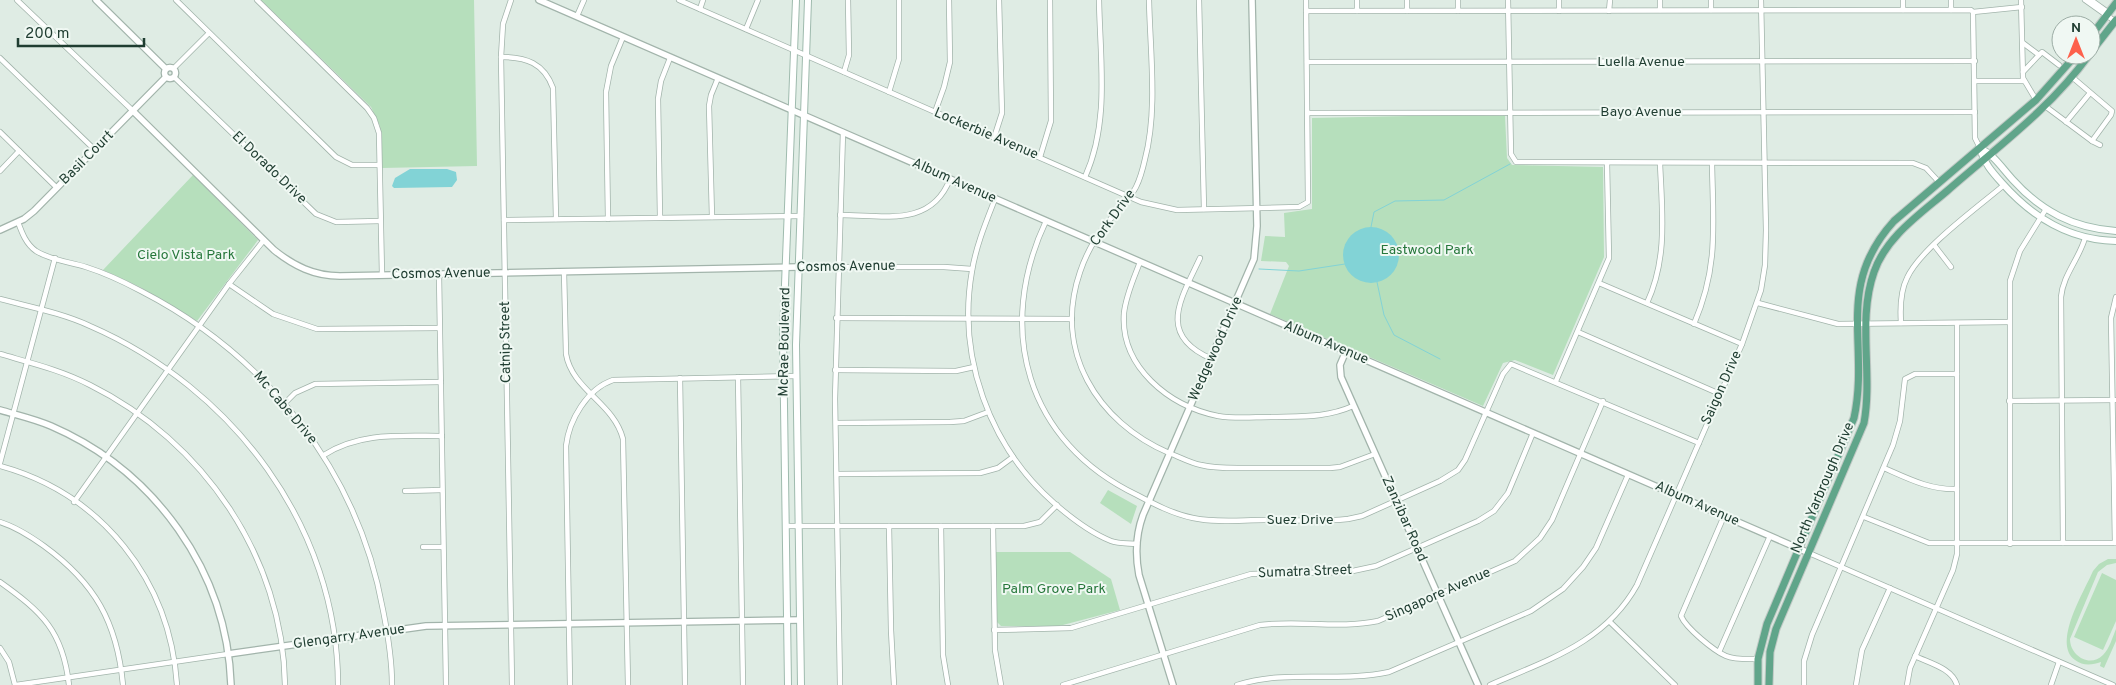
<svg xmlns="http://www.w3.org/2000/svg" width="2116" height="685" font-family="Overpass,sans-serif">
<style>
.green{fill:#b6dfbc}
.water{fill:#82d3d6}
.lines{fill:none;stroke-linecap:round;stroke-linejoin:round}
.stream{stroke:#82d3d6;stroke-width:1}
.minor-casing{stroke:#a2b4ab;stroke-width:6}
.tertiary-casing{stroke:#a2b4ab;stroke-width:8}
.secondary-casing{stroke:#9fbbae;stroke-width:8}
.primary-casing{stroke:#c0c9c5;stroke-width:9}
.minor{stroke:#fff;stroke-width:4.5}
.tertiary{stroke:#fff;stroke-width:5.5}
.secondary{stroke:#fff;stroke-width:6}
.primary{stroke:#60a58a;stroke-width:7}
.labels{text-anchor:middle;dominant-baseline:central;stroke-width:4;stroke-linejoin:round;paint-order:stroke}
.street-label{font-size:14px;fill:#1f3d31;stroke:#f0f8f3}
.park-label{font-size:14px;fill:#26773b;stroke:#f0f8f3}
</style>
<rect width="100%" height="100%" fill="#dfece4"/>
<g class="green">
<path d="M 261,0 L 474,0 L 477,166 L 382,168 L 380,126 L 371,107 Z"/>
<path d="M 1457,115 L 1505,116 L 1507,158 L 1512,165 L 1603,167 L 1604,257 L 1553,375 L 1515,360 L 1503,363 L 1483,406 L 1270,314 L 1289,266 L 1286,262 L 1261,261 L 1265,236 L 1285,237 L 1284,213 L 1312,209 L 1312,118 Z"/>
<path d="M 193,175 L 258,240 L 197,321 L 140,287 L 103,270 Z"/>
<path d="M 1108,490 L 1137,506 L 1131,524 L 1100,503 Z"/>
<path d="M 995,552 L 1070,552 L 1111,579 L 1120,610 L 1059,626 L 1001,626 L 997,622 Z"/>
<path d="M 2108,559 L 2116,559 L 2116,563 L 2107,565 L 2098,572 L 2070,639 C 2070,656 2090,668 2103,655 C 2110,648 2112,638 2116,629 L 2116,641 L 2104,668 L 2100,666 L 2101,662 C 2092,665 2083,666 2075,660 C 2052,643 2084,592 2093,571 L 2099,564 Z"/>
<path d="M 2102,573 L 2116,580 L 2116,621 L 2103,650 L 2074,637 Z"/>
</g>
<g class="water">
<path d="M 410,169 L 447,169 L 456,172 L 457,180 L 452,187 L 394,188 L 392,186 L 395,178 Z"/>
<circle cx="1371" cy="255" r="28"/>
</g>
<g class="lines">
<g class="stream">
<path d="M 1371,227 L 1374,212 L 1395,201 L 1444,200 L 1510,164"/>
<path d="M 1259,269 L 1299,271 L 1345,264"/>
<path d="M 1377,282 L 1384,315 L 1394,335 L 1440,359"/>
</g>
<g class="minor-casing">
<g id="minor">
<path d="M 17,0 L 133,111"/>
<path d="M 176,0 L 336,157 L 352,165 L 379,165"/>
<path d="M 257,0 L 367,108 L 374,118 L 379,133 L 382,275"/>
<path d="M 511,0 L 503,24 L 501,57 L 512,685"/>
<path d="M 679,0 L 1141,202 L 1177,210 L 1299,207 L 1308,202 L 1306,0"/>
<path d="M 1149,0 C 1150,50 1158,110 1145,159 C 1143,168 1140,179 1136,187 C 1129,201 1117,211 1107,223 C 1095,238 1086,254 1080,272 C 1053,351 1097,422 1169,453 C 1180,457 1190,463 1201,465 C 1217,469 1234,468 1250,468 C 1277,468 1303,468 1330,468 L 1340,467 L 1375,454"/>
<path d="M 1199,0 L 1204,209"/>
<path d="M 1357,0 L 1357,11"/>
<path d="M 1407,0 L 1407,11"/>
<path d="M 1458,0 L 1458,11"/>
<path d="M 1508,0 L 1511,154 L 1516,162 L 1913,163 L 1926,168 L 1939,182"/>
<path d="M 1559,0 L 1559,11"/>
<path d="M 1660,0 L 1660,10"/>
<path d="M 1711,0 L 1711,10"/>
<path d="M 1903,0 L 1903,10"/>
<path d="M 1951,0 L 1951,10"/>
<path d="M 2021,0 L 2023,78 L 2036,100"/>
<path d="M 2085,0 L 2116,22"/>
<path d="M 2091,0 L 2105,10 L 2107,15"/>
<path d="M 700,9 L 703,0"/>
<path d="M 1306,11 L 1971,10 L 1973,12 L 2022,7"/>
<path d="M 1609,11 L 1610,0"/>
<path d="M 1973,12 L 1975,138 L 1980,148"/>
<path d="M 577,16 L 584,0"/>
<path d="M 746,29 L 758,0"/>
<path d="M 2023,43 L 2039,55 L 2042,52 L 2059,65"/>
<path d="M 501,57 C 526,57 544,63 553,88 L 556,219"/>
<path d="M 0,58 L 95,150"/>
<path d="M 1307,62 L 1975,61"/>
<path d="M 174,68 L 209,33"/>
<path d="M 844,72 L 849,55 L 848,0"/>
<path d="M 2023,72 L 2039,55"/>
<path d="M 174,77 L 316,214 L 336,222 L 380,221"/>
<path d="M 2072,77 L 2112,111 L 2111,115 L 2092,141"/>
<path d="M 1975,81 L 2024,81"/>
<path d="M 889,92 L 899,59 L 899,0"/>
<path d="M 2045,106 L 2092,141 L 2100,145"/>
<path d="M 935,112 L 944,87 L 950,62 L 949,0"/>
<path d="M 1308,113 L 1975,112"/>
<path d="M 2066,122 L 2090,93"/>
<path d="M 0,132 L 57,188"/>
<path d="M 994,138 L 1002,113 L 999,0"/>
<path d="M 1040,157 L 1051,121 L 1050,0"/>
<path d="M 0,171 L 19,151"/>
<path d="M 1085,177 C 1110,122 1100,59 1099,0"/>
<path d="M 995,199 C 986,222 976,246 972,271 C 957,356 989,446 1054,503 C 1070,517 1091,533 1111,541 C 1119,544 1128,543 1137,544"/>
<path d="M 840,215 C 883,215 931,228 950,179"/>
<path d="M 660,217 L 658,99 L 661,81 L 670,58"/>
<path d="M 712,217 L 709,106 L 711,95 L 718,78"/>
<path d="M 608,219 L 606,92 L 611,66 L 623,37"/>
<path d="M 504,220 L 801,216"/>
<path d="M 1046,221 C 995,329 1026,442 1137,495 C 1154,504 1173,514 1193,518 C 1216,523 1241,520 1264,520 C 1292,520 1320,522 1348,519 L 1362,516 L 1440,481 L 1458,470 L 1465,460 L 1503,374 L 1511,364 L 1699,443"/>
<path d="M 18,222 C 22,233 26,244 36,251 C 50,260 70,262 86,267 C 105,273 124,282 141,291 C 267,356 358,471 383,610 C 388,635 392,660 392,685"/>
<path d="M 1934,245 L 1951,267"/>
<path d="M 1200,258 C 1181,299 1156,335 1212,359"/>
<path d="M 1140,262 C 1134,278 1126,295 1124,313 C 1120,367 1169,406 1218,416 C 1235,419 1254,417 1271,417 C 1301,416 1326,418 1353,406"/>
<path d="M 798,267 L 944,267 L 972,269"/>
<path d="M 564,272 L 566,354 C 572,390 614,403 623,439 L 628,685"/>
<path d="M 439,275 L 446,685"/>
<path d="M 1599,283 L 1742,344"/>
<path d="M 229,284 L 273,314 L 317,329 L 439,328"/>
<path d="M 0,299 C 30,307 62,313 90,326 C 233,388 338,527 338,685"/>
<path d="M 1647,303 C 1668,258 1662,211 1660,163"/>
<path d="M 1758,303 L 1838,324 L 2009,322"/>
<path d="M 836,318 L 1072,319"/>
<path d="M 1901,323 C 1900,308 1900,292 1907,278 C 1920,249 1978,207 2004,185"/>
<path d="M 1694,324 C 1719,266 1713,224 1712,163"/>
<path d="M 1578,332 L 1720,394"/>
<path d="M 0,354 C 31,363 61,370 90,385 C 203,441 283,557 285,685"/>
<path d="M 835,370 L 956,371 L 974,367"/>
<path d="M 738,377 L 743,685"/>
<path d="M 680,378 L 685,685"/>
<path d="M 1556,381 L 1609,258 L 1607,163"/>
<path d="M 2009,401 L 2115,400"/>
<path d="M 285,403 L 295,393 L 315,384 L 441,382"/>
<path d="M 836,423 L 950,422 L 964,421 L 988,412"/>
<path d="M 324,455 C 360,432 400,436 442,436"/>
<path d="M 0,463 L 55,258"/>
<path d="M 0,466 C 102,494 170,580 177,685"/>
<path d="M 1884,468 C 1909,479 1930,490 1957,489"/>
<path d="M 837,474 L 980,473 L 998,468 L 1013,457"/>
<path d="M 405,491 L 442,490"/>
<path d="M 74,502 L 229,284 L 264,240"/>
<path d="M 1724,516 L 1681,616 C 1686,628 1714,651 1726,656 C 1736,660 1747,659 1758,659"/>
<path d="M 1864,517 L 1929,543 L 2116,543"/>
<path d="M 0,522 C 16,527 30,536 44,546 C 95,583 117,622 123,685"/>
<path d="M 786,526 L 1024,526 L 1040,522 L 1057,505"/>
<path d="M 889,526 L 891,630 L 894,685"/>
<path d="M 941,526 L 943,655 L 948,685"/>
<path d="M 993,526 L 995,650 L 1001,685"/>
<path d="M 2063,543 L 2061,297 C 2063,275 2079,259 2085,238"/>
<path d="M 2115,543 L 2111,318 L 2116,297"/>
<path d="M 2010,544 L 2010,281 L 2020,251 L 2046,209"/>
<path d="M 423,547 L 443,547"/>
<path d="M 1809,553 L 2113,685"/>
<path d="M 0,582 C 42,612 63,631 69,685"/>
<path d="M 1610,622 L 1675,685"/>
<path d="M 994,630 L 1071,628 L 1251,574 L 1348,572 L 1376,566 L 1478,521 L 1494,511 L 1508,493 L 1533,433"/>
<path d="M 0,648 L 9,662 L 15,685"/>
<path d="M 1719,652 L 1770,536"/>
<path d="M 1915,656 C 1929,663 1952,668 1957,685"/>
<path d="M 16,685 L 228,654"/>
<path d="M 570,685 L 566,446 C 569,420 587,389 613,380 L 796,376"/>
<path d="M 840,685 L 835,399 L 843,132"/>
<path d="M 1063,685 L 1260,625 C 1299,620 1340,629 1378,621 L 1515,561 L 1540,538 L 1552,520 L 1603,401"/>
<path d="M 1237,685 C 1287,669 1339,683 1389,672 L 1531,611 L 1563,589 L 1583,567 L 1596,548 L 1628,475"/>
<path d="M 1490,685 C 1547,660 1605,643 1637,585 L 1742,344 L 1761,290 L 1765,265 L 1766,230 L 1761,0"/>
<path d="M 1804,685 L 1804,661 L 1812,635 L 1893,445 L 1900,421 L 1905,379 L 1915,374 L 1957,374"/>
<path d="M 1856,685 L 1862,650 L 1890,588"/>
<path d="M 1907,685 L 1910,668 L 1953,570 L 1957,554 L 1957,323"/>
<path d="M 2051,685 L 2059,662"/>
</g>
</g>
<g class="tertiary-casing">
<g id="tertiary">
<path d="M 96,0 L 166,69"/>
<path d="M 539,0 L 1809,553"/>
<circle cx="170" cy="73" r="5.5"/>
<path d="M 133,111 L 274,250 C 294,266 314,276 340,276 L 798,267"/>
<path d="M 0,230 L 24,219 L 34,211 L 166,77"/>
<path d="M 1346,351 L 1340,365 L 1341,377 L 1478,685"/>
<path d="M 0,410 C 17,415 35,419 51,426 C 155,471 227,571 231,685"/>
<path d="M 228,654 L 426,626 L 800,620"/>
<path d="M 1173,685 L 1139,575 C 1135,554 1136,534 1143,515 L 1254,259 L 1257,226 L 1252,0"/>
</g>
</g>
<g class="secondary-casing">
<g id="secondary">
<path d="M 1980,148 C 1984,163 1992,172 2002,183 C 2033,218 2069,240 2116,241"/>
<path d="M 1980,148 C 1994,155 2002,168 2013,180 C 2041,211 2073,228 2116,231"/>
<path d="M 788,685 L 783,336 L 796,0"/>
<path d="M 801,685 L 796,345 L 808,0"/>
</g>
</g>
<g class="primary-casing">
<g id="primary">
<path d="M 2091,36 L 2116,3"/>
<path d="M 2091,52 L 2116,20"/>
<path d="M 1758,685 L 1758,659 L 1767,624 L 1854,418 C 1870,344 1834,287 1894,221 L 2036,100 L 2076,55"/>
<path d="M 1769,685 L 1770,652 L 1776,629 L 1864,423 C 1873,373 1857,320 1874,272 C 1886,237 1920,214 1947,191 C 1996,148 2050,109 2089,55"/>
</g>
</g>
<use href="#minor" class="minor"/>
<use href="#tertiary" class="tertiary"/>
<use href="#secondary" class="secondary"/>
<use href="#primary" class="primary"/>
</g>
<g class="labels">
<g class="street-label">
<text x="1641" y="62">Luella Avenue</text>
<text x="1641" y="112">Bayo Avenue</text>
<text transform="translate(986 134) rotate(23)">Lockerbie Avenue</text>
<text transform="translate(87 158) rotate(-45)">Basil Court</text>
<text transform="translate(269 168) rotate(44)">El Dorado Drive</text>
<text transform="translate(954 181) rotate(24)">Album Avenue</text>
<text transform="translate(1113 218) rotate(-54)">Cork Drive</text>
<text transform="translate(846 267) rotate(-1)">Cosmos Avenue</text>
<text transform="translate(441 274) rotate(-1)">Cosmos Avenue</text>
<text transform="translate(506 342) rotate(-91)">Catnip Street</text>
<text transform="translate(785 342) rotate(-89)">McRae Boulevard</text>
<text transform="translate(1326 343) rotate(23)">Album Avenue</text>
<text transform="translate(1216 349) rotate(-66)">Wedgewood Drive</text>
<text transform="translate(1722 388) rotate(-66)">Saigon Drive</text>
<text transform="translate(285 408) rotate(50)">Mc Cabe Drive</text>
<text transform="translate(1823 488) rotate(-67)">North Yarbrough Drive</text>
<text transform="translate(1697 504) rotate(24)">Album Avenue</text>
<text transform="translate(1404 519) rotate(66)">Zanzibar Road</text>
<text x="1300" y="520">Suez Drive</text>
<text transform="translate(1305 572) rotate(-2)">Sumatra Street</text>
<text transform="translate(1438 595) rotate(-24)">Singapore Avenue</text>
<text transform="translate(349 637) rotate(-8)">Glengarry Avenue</text>
</g>
<g class="park-label">
<text x="1427" y="250">Eastwood Park</text>
<text x="186" y="255">Cielo Vista Park</text>
<text x="1054" y="589">Palm Grove Park</text>
</g>
</g>
<g transform="translate(2076 40)"><circle r="24" fill="#f0f8f3" stroke="#9cada5"/>
<path d="M0-4L9 19L0 12L-9 19Z" fill="#fd614c"/>
<text y="-8" font-size="14" font-weight="bold" text-anchor="middle" fill="#1f3d31">N</text>
</g>
<path d="M18 38v8h126v-8" fill="none" stroke="#1f3d31" stroke-width="2.5"/>
<text x="25" y="38" font-size="15" fill="#1f3d31" stroke="#f0f8f3" stroke-width="4" paint-order="stroke">200 m</text>
</svg>
